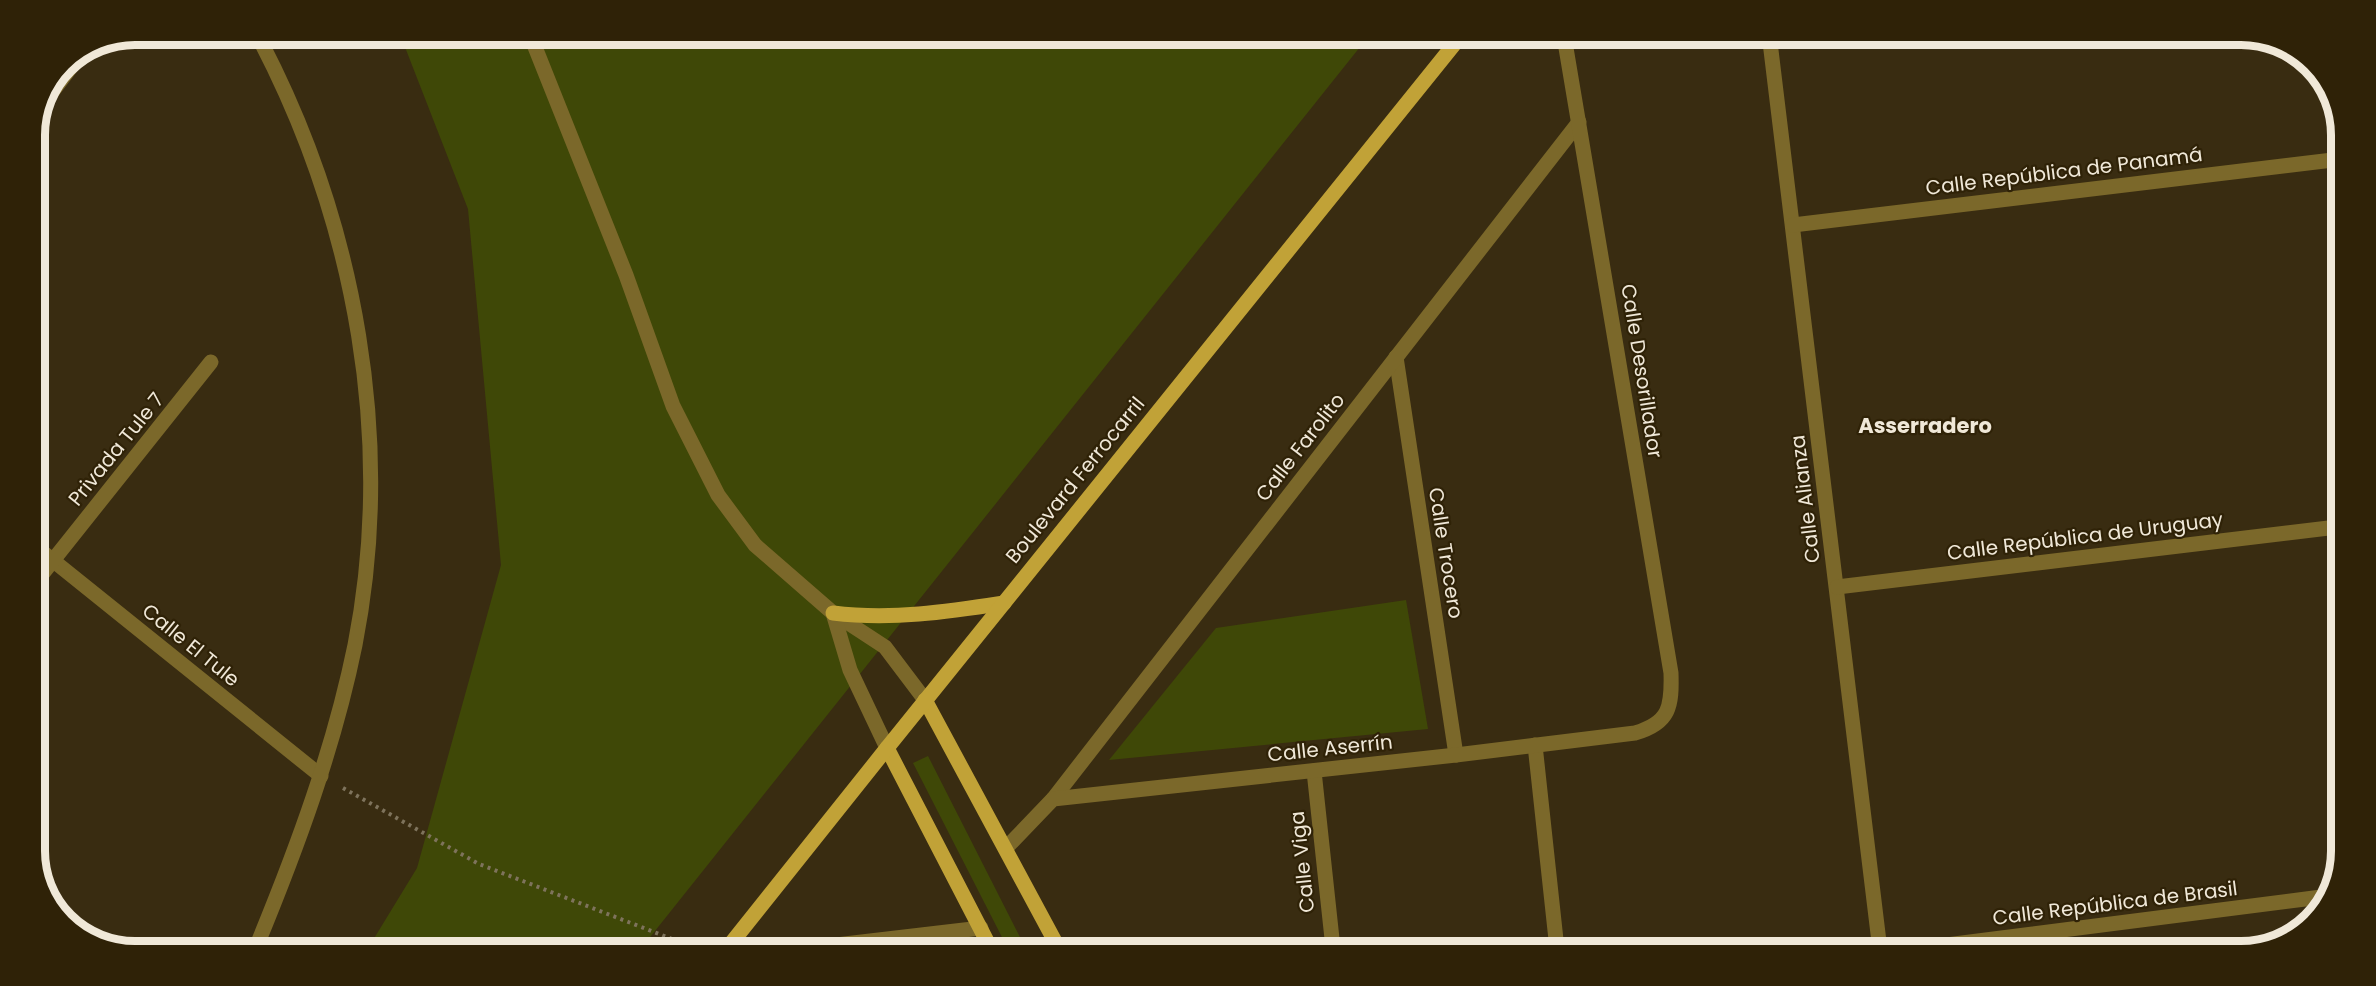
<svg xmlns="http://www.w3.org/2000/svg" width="2376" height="986" font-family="Poppins,sans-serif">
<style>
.built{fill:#443411}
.grass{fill:#3f4807}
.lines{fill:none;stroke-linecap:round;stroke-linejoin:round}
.path{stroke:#7e735c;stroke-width:4;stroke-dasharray:3 4.5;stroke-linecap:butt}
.minor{stroke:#7b682a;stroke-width:15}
.major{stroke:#c1a237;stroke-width:15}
.labels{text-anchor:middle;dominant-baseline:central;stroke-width:4.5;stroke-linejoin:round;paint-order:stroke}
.street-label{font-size:20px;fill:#f0e8d8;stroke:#2f2207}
.neighbourhood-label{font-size:21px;font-weight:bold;fill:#f0e8d8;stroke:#2f2207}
.rim{fill:none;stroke:#f0e8d8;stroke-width:8}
</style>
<rect width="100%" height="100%" fill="#392c11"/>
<path class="built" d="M 2302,929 L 2297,934 L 2242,951 L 2148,951 Z"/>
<g class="grass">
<path d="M 403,42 L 1364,42 L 643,946 L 370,945 L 417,868 L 501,565 L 468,209 Z"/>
<path d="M 1406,600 L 1428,729 L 1109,760 L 1216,628 Z"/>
<path d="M 928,756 L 1025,947 L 1007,947 L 913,763 Z"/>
</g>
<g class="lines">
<path class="path" d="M 343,788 L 479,864 L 690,946"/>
<g class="minor">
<path d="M 533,42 L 626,275 L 673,406 L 718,495 L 755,545 L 833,613 L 885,647 L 925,700"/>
<path d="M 1770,42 L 1880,950"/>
<path d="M 49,96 L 84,50"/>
<path d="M 1793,225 L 2341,159"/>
<path d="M 1396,357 L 1456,755"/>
<path d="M 35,546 L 321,776"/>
<path d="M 35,583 L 211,362"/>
<path d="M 1837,587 L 2337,527"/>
<path d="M 833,613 L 850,670 L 887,748"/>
<path d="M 1535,745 L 1557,949"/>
<path d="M 1314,771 L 1333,948"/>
<path d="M 1053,799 L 1579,122"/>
<path d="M 1006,848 L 1053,799 L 1456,755 L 1635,733 C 1670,723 1672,706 1671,673 L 1565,42"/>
<path d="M 257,945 C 297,848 334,748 355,645 C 395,441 356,225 261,42"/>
<path d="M 819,947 L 981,928"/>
<path d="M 1907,950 L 2329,896"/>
</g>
<g class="major">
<path d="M 833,613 C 891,620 947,612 1004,603"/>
<path d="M 925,700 L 1058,947"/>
<path d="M 887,748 L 990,947"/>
<path d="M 729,946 L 887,748 L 1456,42"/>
</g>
</g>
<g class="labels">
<g class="street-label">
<text transform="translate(2064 171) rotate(-7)">Calle República de Panamá</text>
<text transform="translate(1642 371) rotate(81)">Calle Desorillador</text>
<text transform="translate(1300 447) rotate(-52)">Calle Farolito</text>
<text transform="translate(116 449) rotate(-51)">Privada Tule 7</text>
<text transform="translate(1075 480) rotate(-51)">Boulevard Ferrocarril</text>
<text transform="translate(1805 499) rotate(-97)">Calle Alianza</text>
<text transform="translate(2085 536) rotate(-7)">Calle República de Uruguay</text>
<text transform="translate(1446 553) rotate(81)">Calle Trocero</text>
<text transform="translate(191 645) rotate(39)">Calle El Tule</text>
<text transform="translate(1330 748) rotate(-6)">Calle Aserrín</text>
<text transform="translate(1302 862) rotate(-96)">Calle Viga</text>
<text transform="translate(2115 903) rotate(-7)">Calle República de Brasil</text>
</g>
<g class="neighbourhood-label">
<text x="1925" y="425">Asserradero</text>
</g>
</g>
<path d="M0 0H2376V986H0ZM135 45H2241A90 90 0 0 1 2331 135V851A90 90 0 0 1 2241 941H135A90 90 0 0 1 45 851V135A90 90 0 0 1 135 45Z" fill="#2f2207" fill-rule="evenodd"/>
<path class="rim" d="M135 45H2241A90 90 0 0 1 2331 135V851A90 90 0 0 1 2241 941H135A90 90 0 0 1 45 851V135A90 90 0 0 1 135 45Z"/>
</svg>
